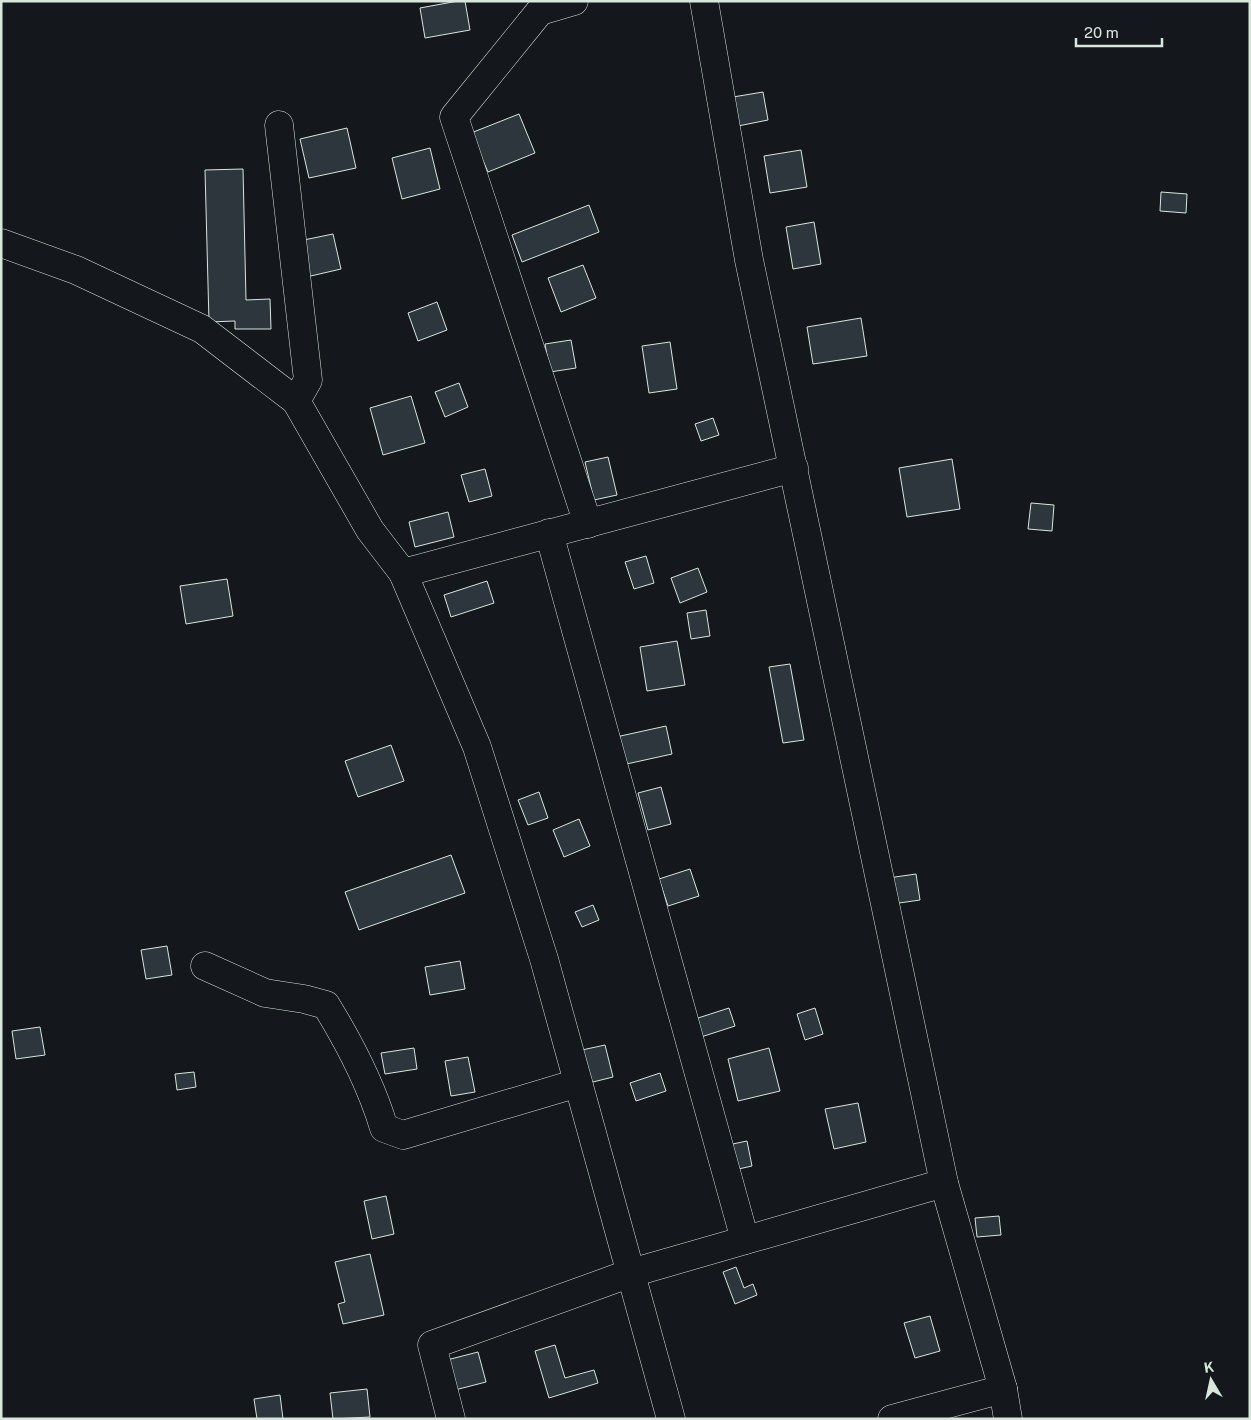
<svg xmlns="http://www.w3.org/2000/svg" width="1251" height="1420" font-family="'Public Sans',sans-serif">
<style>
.building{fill:#2c363c;stroke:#d8e6dc}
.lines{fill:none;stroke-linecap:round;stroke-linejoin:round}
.minor-casing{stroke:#d8e6dc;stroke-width:29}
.minor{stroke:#14181c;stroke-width:28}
</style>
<rect width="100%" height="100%" fill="#14181c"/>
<g class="building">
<path d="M 458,1 L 465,1 L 470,30 L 425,38 L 420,8 Z"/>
<path d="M 763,92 L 768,120 L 738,126 L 733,97 Z"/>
<path d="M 519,114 L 535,153 L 488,172 L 471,133 Z"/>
<path d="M 347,128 L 356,168 L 309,178 L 300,139 Z"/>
<path d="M 430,148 L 440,189 L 402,199 L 392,158 Z"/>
<path d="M 801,150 L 807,187 L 770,193 L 764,156 Z"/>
<path d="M 243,169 L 246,300 L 270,299 L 271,329 L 235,329 L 235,321 L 209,322 L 205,170 Z"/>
<path d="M 1161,192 L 1187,194 L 1186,213 L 1160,211 Z"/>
<path d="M 589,205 L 599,232 L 522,262 L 512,235 Z"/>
<path d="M 814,222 L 821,264 L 793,269 L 786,227 Z"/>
<path d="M 333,234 L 341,269 L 302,278 L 294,242 Z"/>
<path d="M 583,265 L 596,298 L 561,312 L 548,278 Z"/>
<path d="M 437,302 L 447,330 L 418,341 L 408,313 Z"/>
<path d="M 861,318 L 867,356 L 813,364 L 807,327 Z"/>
<path d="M 571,340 L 576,368 L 550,372 L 545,344 Z"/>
<path d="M 670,342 L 677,389 L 649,393 L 642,346 Z"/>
<path d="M 459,383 L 468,407 L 445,417 L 435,392 Z"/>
<path d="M 411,396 L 425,443 L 383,455 L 370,408 Z"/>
<path d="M 713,418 L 719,435 L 701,441 L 695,424 Z"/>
<path d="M 608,457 L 617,495 L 594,500 L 585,462 Z"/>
<path d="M 952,459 L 960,509 L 907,517 L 899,468 Z"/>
<path d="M 485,469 L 492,496 L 469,502 L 461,475 Z"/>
<path d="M 1031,503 L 1054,505 L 1052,531 L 1028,529 Z"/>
<path d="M 448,512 L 454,537 L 415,547 L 409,522 Z"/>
<path d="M 646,556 L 654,583 L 634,589 L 625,562 Z"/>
<path d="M 698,568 L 707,592 L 680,603 L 671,578 Z"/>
<path d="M 227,579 L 233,616 L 186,624 L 180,586 Z"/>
<path d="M 487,581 L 494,603 L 451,617 L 444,595 Z"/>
<path d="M 706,610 L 710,636 L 691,639 L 687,613 Z"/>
<path d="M 677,641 L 685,685 L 647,691 L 640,647 Z"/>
<path d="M 790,664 L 804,740 L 783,743 L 769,667 Z"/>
<path d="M 666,726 L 672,754 L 622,765 L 616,737 Z"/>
<path d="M 391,745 L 404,781 L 358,797 L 345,761 Z"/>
<path d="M 661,787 L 671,824 L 648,830 L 638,793 Z"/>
<path d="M 539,792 L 548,818 L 528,825 L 518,800 Z"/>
<path d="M 579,819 L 590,846 L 564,857 L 553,830 Z"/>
<path d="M 451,855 L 465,893 L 359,930 L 345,892 Z"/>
<path d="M 690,869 L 699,896 L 668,906 L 659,879 Z"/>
<path d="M 916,874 L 920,900 L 892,904 L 888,878 Z"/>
<path d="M 593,905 L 599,920 L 582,927 L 575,912 Z"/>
<path d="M 167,946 L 172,975 L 146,979 L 141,950 Z"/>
<path d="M 460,961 L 465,989 L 430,995 L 425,967 Z"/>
<path d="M 729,1008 L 735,1026 L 701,1037 L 695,1019 Z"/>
<path d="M 815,1008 L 823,1034 L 805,1040 L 797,1014 Z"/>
<path d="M 40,1027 L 45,1055 L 16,1059 L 12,1031 Z"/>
<path d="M 605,1045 L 613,1077 L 589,1083 L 582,1050 Z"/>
<path d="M 414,1048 L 417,1069 L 385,1074 L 381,1053 Z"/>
<path d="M 769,1048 L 780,1091 L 738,1101 L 728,1059 Z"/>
<path d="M 468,1057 L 475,1092 L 451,1096 L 445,1061 Z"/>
<path d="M 194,1072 L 196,1087 L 177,1090 L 175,1074 Z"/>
<path d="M 660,1073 L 666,1091 L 636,1101 L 630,1083 Z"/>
<path d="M 858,1103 L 866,1142 L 834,1149 L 825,1109 Z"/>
<path d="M 747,1141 L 752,1166 L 734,1170 L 728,1145 Z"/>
<path d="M 386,1196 L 394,1234 L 372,1239 L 364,1201 Z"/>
<path d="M 999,1216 L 1001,1235 L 977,1237 L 975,1218 Z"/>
<path d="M 370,1254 L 384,1315 L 343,1324 L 338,1304 L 345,1302 L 335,1262 Z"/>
<path d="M 736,1267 L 744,1288 L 753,1284 L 757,1295 L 735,1304 L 723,1272 Z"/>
<path d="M 930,1316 L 940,1351 L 915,1358 L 904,1323 Z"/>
<path d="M 555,1345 L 565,1378 L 594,1370 L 598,1383 L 549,1398 L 535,1351 Z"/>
<path d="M 478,1352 L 486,1382 L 451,1391 L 443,1361 Z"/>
<path d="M 367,1389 L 370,1417 L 333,1419 L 330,1393 Z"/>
<path d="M 280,1395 L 283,1419 L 257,1419 L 254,1399 Z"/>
</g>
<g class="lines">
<g class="minor-casing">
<g id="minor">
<path d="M 574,1 L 540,11 L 454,117 L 588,524"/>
<path d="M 704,1 L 749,260 L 944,1183 L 1003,1389 L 1008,1419"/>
<path d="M 279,125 L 308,380 L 296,401"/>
<path d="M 1,243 L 76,270 L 202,329 L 296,401 L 370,530 L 403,573 L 477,747 L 544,959 L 671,1419"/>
<path d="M 549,533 L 745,1240"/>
<path d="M 403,573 L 794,468"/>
<path d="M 205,966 L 265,993 L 304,999 L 326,1005 C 350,1044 371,1084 384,1128 L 403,1135 L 578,1083"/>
<path d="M 451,1419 L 432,1345 L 631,1273 L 944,1183"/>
<path d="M 892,1419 L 1003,1389"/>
</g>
</g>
<use href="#minor" class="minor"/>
</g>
<rect width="1251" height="1420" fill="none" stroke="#d8e6dc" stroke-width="5"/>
<g transform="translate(1211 1380) rotate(351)" stroke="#14181c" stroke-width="4" paint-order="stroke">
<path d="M0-4L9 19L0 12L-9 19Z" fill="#d8e6dc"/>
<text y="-8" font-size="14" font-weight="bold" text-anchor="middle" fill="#d8e6dc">K</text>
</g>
<path d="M1076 38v8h86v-8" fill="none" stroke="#d8e6dc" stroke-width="2.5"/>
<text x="1084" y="38" font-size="15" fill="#d8e6dc" stroke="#14181c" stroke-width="4" paint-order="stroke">20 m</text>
</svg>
